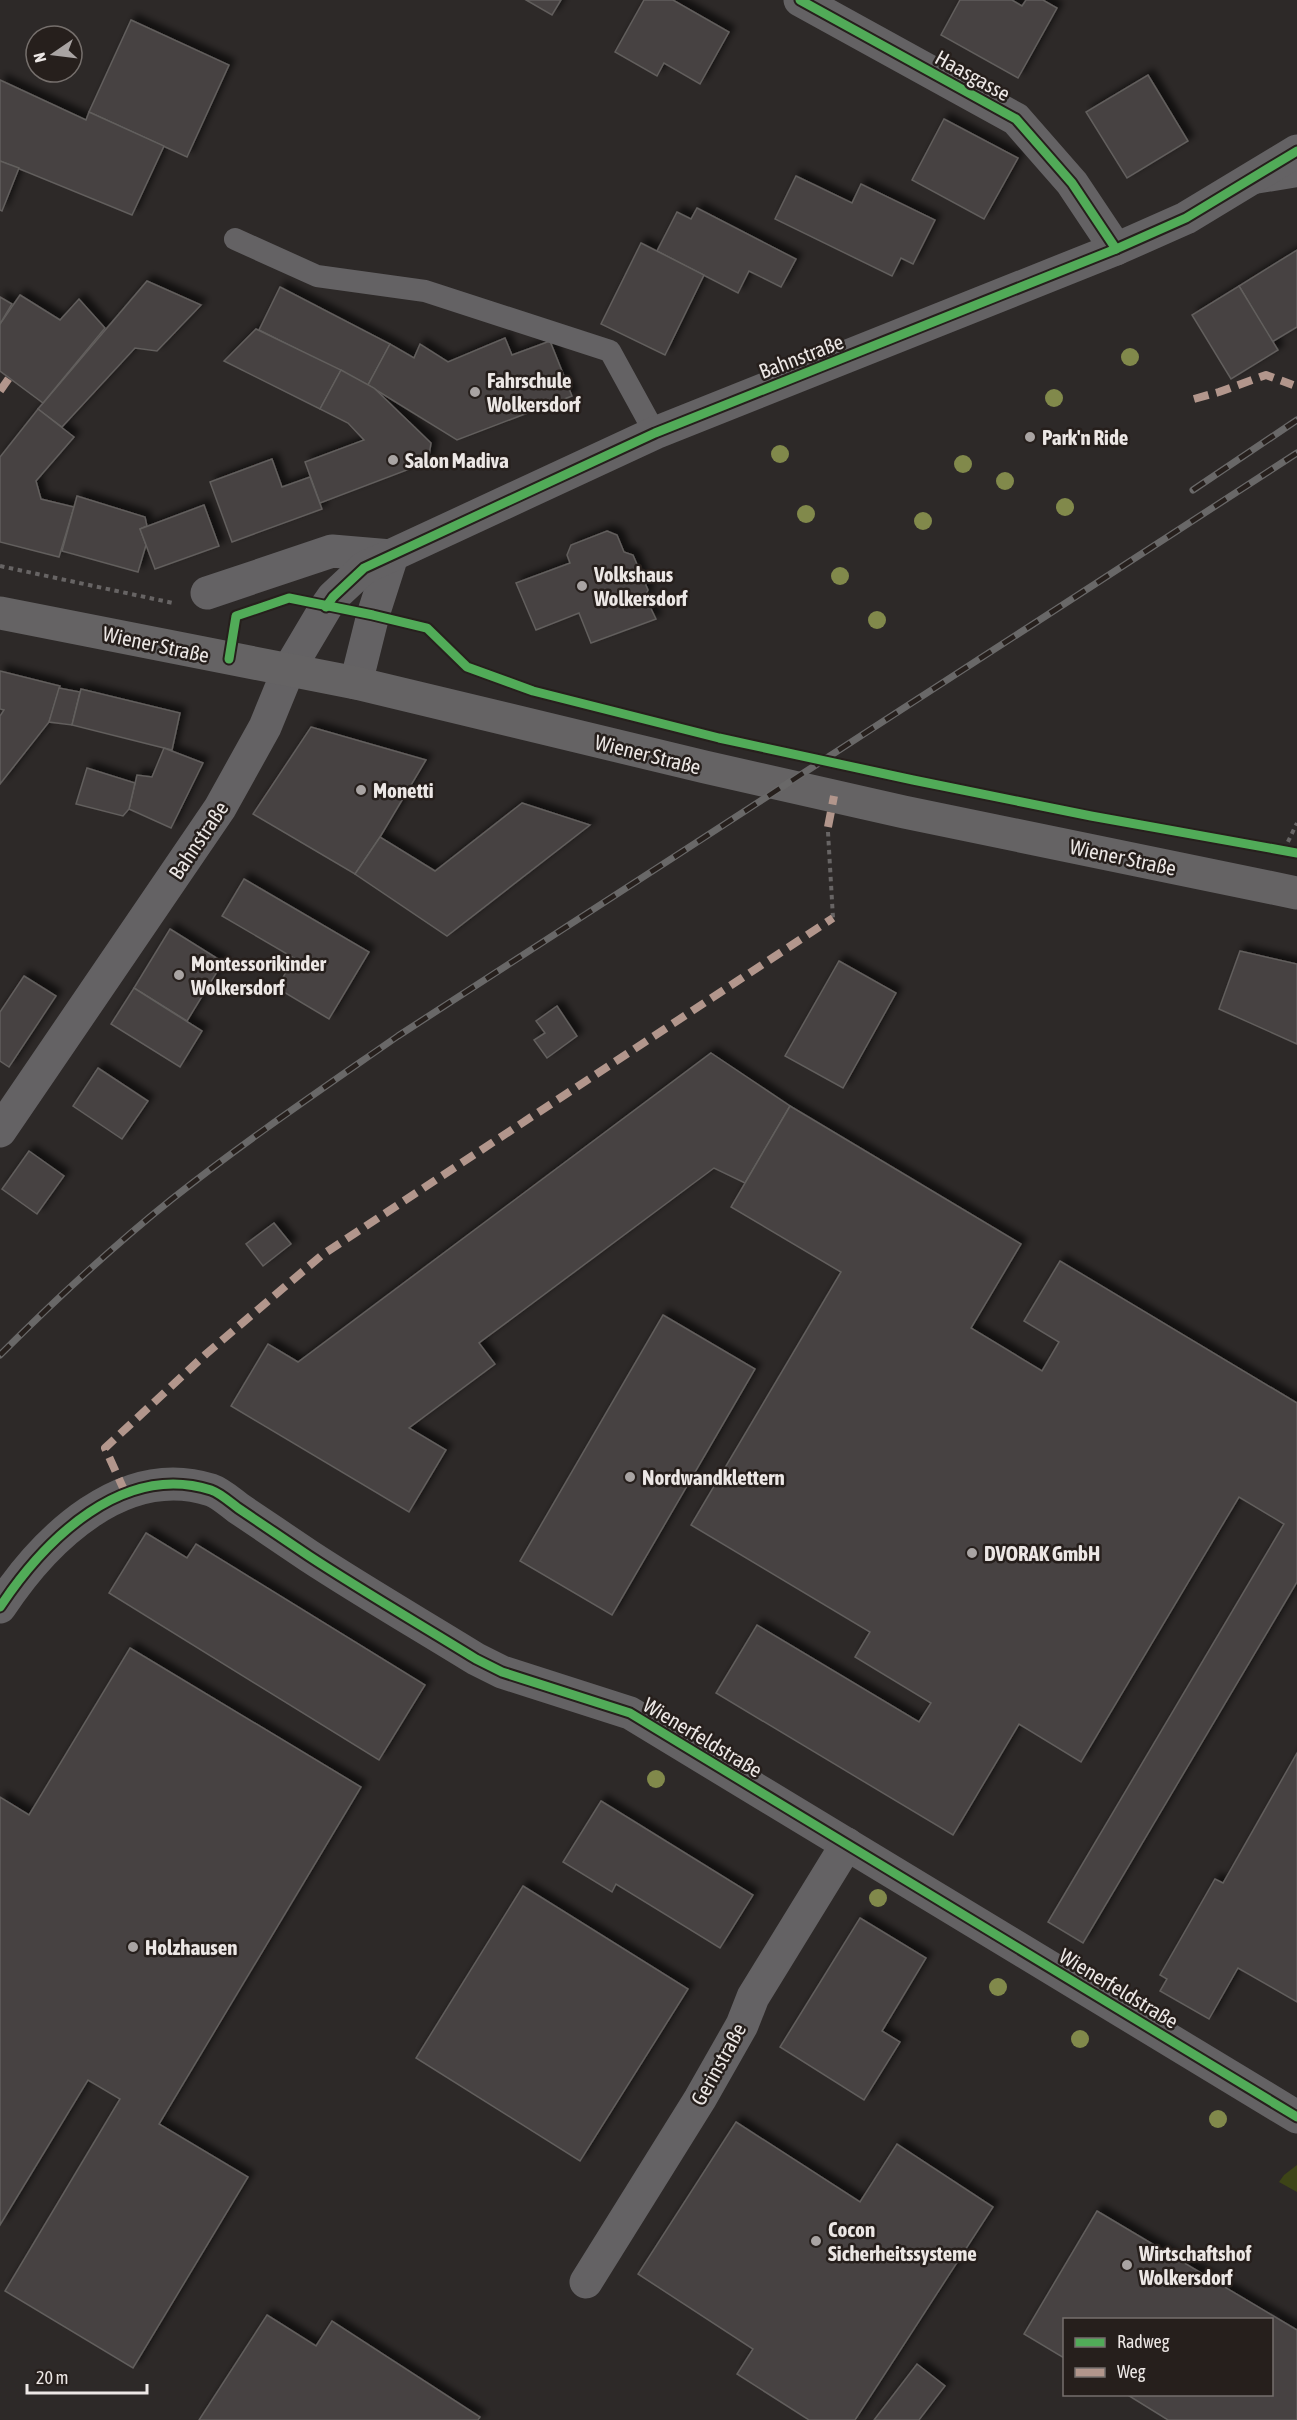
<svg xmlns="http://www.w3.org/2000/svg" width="1297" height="2420" font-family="'Asap Condensed',sans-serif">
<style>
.green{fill:#3d4417}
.building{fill:#464342;stroke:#625e5d;stroke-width:1.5;filter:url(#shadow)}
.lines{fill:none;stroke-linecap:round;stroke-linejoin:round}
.path{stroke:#676464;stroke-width:4;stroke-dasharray:4.5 4.5;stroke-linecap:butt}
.service{stroke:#646264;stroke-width:22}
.minor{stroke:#646264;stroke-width:33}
.primary{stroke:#656364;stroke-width:33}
.rail-casing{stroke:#696868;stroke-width:7}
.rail{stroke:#261f1c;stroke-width:4.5;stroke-dasharray:14;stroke-linecap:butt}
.quiet{stroke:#b2968c;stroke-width:8;stroke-dasharray:15 8;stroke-linecap:butt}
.cycleway-casing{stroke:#261f1c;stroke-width:13}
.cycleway{stroke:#51ab58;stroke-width:9}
.tree{fill:#81894b}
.poi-dot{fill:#a9a4a3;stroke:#261f1c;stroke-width:2}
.labels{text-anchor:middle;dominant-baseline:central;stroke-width:5;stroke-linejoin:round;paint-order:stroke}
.street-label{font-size:21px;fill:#ece7e5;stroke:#261f1c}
.poi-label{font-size:21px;font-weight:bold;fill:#ece7e5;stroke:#261f1c;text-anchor:start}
</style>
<defs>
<filter id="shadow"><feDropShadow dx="5.5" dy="-5.5" stdDeviation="3" flood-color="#0009"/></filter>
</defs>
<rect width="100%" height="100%" fill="#2d2928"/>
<path class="green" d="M 1297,2165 L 1297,2192 L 1279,2182 L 1284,2175 Z"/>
<g class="building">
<path d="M 526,0 L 561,0 L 552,15 Z"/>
<path d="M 644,0 L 673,0 L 729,32 L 700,84 L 664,63 L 657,76 L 615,52 Z"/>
<path d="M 960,0 L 1012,0 L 1022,6 L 1026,0 L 1043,0 L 1057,8 L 1018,78 L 941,35 Z"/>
<path d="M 131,20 L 229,65 L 187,157 L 89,112 Z"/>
<path d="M 1148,75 L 1188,141 L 1127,178 L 1086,112 Z"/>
<path d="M 0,80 L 86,120 L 89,112 L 164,146 L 132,215 L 0,161 Z"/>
<path d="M 944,119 L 1018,158 L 984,219 L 912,180 Z"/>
<path d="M 0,161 L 19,168 L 2,211 L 0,210 Z"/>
<path d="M 796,176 L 852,203 L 861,184 L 935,220 L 913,264 L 901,258 L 892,276 L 775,219 Z"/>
<path d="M 697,208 L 796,259 L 781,287 L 749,271 L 738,293 L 657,251 L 677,212 L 691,219 Z"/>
<path d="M 641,243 L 704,275 L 665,355 L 601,324 Z"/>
<path d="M 1297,250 L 1297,327 L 1272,342 L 1239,286 Z"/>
<path d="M 147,281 L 201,305 L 157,351 L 135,348 L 62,427 L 38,409 Z"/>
<path d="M 1239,286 L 1278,350 L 1231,379 L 1192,315 Z"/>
<path d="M 280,287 L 390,344 L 368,385 L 259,330 Z"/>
<path d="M 20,295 L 60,320 L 79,299 L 105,328 L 43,403 L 0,371 L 0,324 Z"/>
<path d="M 0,297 L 12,304 L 0,324 Z"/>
<path d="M 256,329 L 341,370 L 320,409 L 224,361 Z"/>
<path d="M 505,338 L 512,355 L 550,341 L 572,396 L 457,440 L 368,385 L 390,344 L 414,358 L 420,344 L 448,362 Z"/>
<path d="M 341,370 L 374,388 L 431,443 L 428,462 L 320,503 L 305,462 L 364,440 L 348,423 L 320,409 Z"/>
<path d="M 38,409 L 74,437 L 36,481 L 41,499 L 74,507 L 59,557 L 0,542 L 0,457 Z"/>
<path d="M 272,459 L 282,487 L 310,477 L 322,509 L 232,542 L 210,482 Z"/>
<path d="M 77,496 L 145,517 L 147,526 L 140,529 L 146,545 L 138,572 L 62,551 Z"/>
<path d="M 204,505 L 219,546 L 155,569 L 140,529 Z"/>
<path d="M 607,531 L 617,535 L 624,552 L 633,555 L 648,590 L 645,596 L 656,619 L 591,643 L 579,613 L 536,630 L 516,583 L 570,563 L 567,555 L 571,545 Z"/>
<path d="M 0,671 L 60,686 L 49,722 L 0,784 L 0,716 L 4,710 L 0,709 Z"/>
<path d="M 59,688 L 80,692 L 72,725 L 49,722 Z"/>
<path d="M 81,689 L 180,713 L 172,750 L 72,725 Z"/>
<path d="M 311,727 L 426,760 L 380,837 L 355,874 L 253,814 Z"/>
<path d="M 164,748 L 203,763 L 171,828 L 129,809 L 137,775 L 152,777 Z"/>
<path d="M 87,768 L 135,783 L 129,809 L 123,816 L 76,804 Z"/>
<path d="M 522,803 L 590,825 L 447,936 L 355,874 L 380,837 L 435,871 Z"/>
<path d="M 244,879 L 369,952 L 329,1019 L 277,988 L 294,958 L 222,916 Z"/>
<path d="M 170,929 L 223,962 L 187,1021 L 134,988 Z"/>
<path d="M 1240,951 L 1297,964 L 1297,1044 L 1219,1009 Z"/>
<path d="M 839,961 L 896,993 L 843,1088 L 785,1056 Z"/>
<path d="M 24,976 L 56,996 L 9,1067 L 0,1061 L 0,1012 Z"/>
<path d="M 134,988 L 202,1031 L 180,1067 L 111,1024 Z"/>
<path d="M 557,1006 L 577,1036 L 547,1058 L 534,1040 L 545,1033 L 536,1021 Z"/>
<path d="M 711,1053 L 790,1106 L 745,1183 L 714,1168 L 479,1343 L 495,1364 L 409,1428 L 446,1450 L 409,1512 L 231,1406 L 268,1344 L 298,1362 Z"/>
<path d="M 98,1068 L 148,1101 L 122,1139 L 73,1106 Z"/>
<path d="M 790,1106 L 1021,1244 L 971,1328 L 1042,1371 L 1059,1342 L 1024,1321 L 1060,1261 L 1297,1403 L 1297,1582 L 1083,1943 L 1048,1922 L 1284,1524 L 1239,1497 L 1081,1762 L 1019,1724 L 953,1835 L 716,1693 L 757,1625 L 919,1722 L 931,1703 L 855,1657 L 870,1632 L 691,1525 L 841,1272 L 731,1207 Z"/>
<path d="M 29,1151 L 64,1176 L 37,1214 L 2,1189 Z"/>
<path d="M 274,1223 L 291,1244 L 263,1266 L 246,1244 Z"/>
<path d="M 663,1315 L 755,1369 L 612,1615 L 520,1561 Z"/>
<path d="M 146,1533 L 187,1558 L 196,1544 L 425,1685 L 379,1760 L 109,1593 Z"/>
<path d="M 130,1648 L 361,1787 L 159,2124 L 248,2177 L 133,2368 L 5,2291 L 120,2099 L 88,2080 L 0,2225 L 0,1797 L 29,1815 Z"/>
<path d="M 1297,1753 L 1297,2002 L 1238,1968 L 1209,2019 L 1160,1991 L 1167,1979 L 1160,1975 L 1215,1879 L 1223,1883 Z"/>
<path d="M 601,1801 L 753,1895 L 720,1948 L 616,1884 L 612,1892 L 563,1862 Z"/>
<path d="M 523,1886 L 688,1989 L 580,2161 L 416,2058 Z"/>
<path d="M 860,1918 L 926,1958 L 882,2031 L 900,2042 L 864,2100 L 780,2047 Z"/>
<path d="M 736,2122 L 860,2202 L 897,2144 L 993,2207 L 855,2420 L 809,2420 L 737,2374 L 753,2349 L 638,2274 Z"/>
<path d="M 1097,2211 L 1297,2330 L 1297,2420 L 1168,2420 L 1126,2394 L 1272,2394 L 1272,2320 L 1064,2320 L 1064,2358 L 1024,2334 Z"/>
<path d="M 267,2315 L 316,2346 L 332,2321 L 480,2417 L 478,2420 L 199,2420 Z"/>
<path d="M 917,2364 L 945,2386 L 919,2420 L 874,2420 Z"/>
</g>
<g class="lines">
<g class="path">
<path d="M 0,566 L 173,603"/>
<path d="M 828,832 L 833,918"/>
<path d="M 1284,850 L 1297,823"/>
</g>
<g class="service">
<path d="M 1255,183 L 1297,176"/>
<path d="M 235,239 L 317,276 L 425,291 L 610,351 L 655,433"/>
</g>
<g class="minor">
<path d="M 800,0 L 1016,119 L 1072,183 L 1116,249"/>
<path d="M 207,593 L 332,551 L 391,556"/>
<path d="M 356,683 L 373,615 L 392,556"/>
<path d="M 0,1131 L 220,808 L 265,727 L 288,671 L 326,607 L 333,597 L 364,568 L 655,433 L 1116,249 L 1186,218 L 1297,151"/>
<path d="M 0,1607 C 45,1539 123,1462 211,1490 C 220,1493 230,1502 238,1508 C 262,1524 285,1540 309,1556 C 364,1592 421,1625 476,1659 L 502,1672 L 630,1713 L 1297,2117"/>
<path d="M 586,2282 L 700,2099 L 742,2025 L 753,1997 L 847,1844"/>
</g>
<path class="primary" d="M 0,613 L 356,683 L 705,767 L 904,812 L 1297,893"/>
<g class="rail-casing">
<g id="rail">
<path d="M 1193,490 L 1297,420"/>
<path d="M 0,1355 C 55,1300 112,1247 172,1199 C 245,1141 322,1089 398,1036 L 1297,453"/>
</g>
</g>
<use href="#rail" class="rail"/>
<g class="quiet">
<path d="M 0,391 L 9,378"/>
<path d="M 1194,399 L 1219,392 L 1266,375 L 1293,385"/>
<path d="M 828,827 L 834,796"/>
<path d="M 125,1492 L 105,1448 L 206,1354 L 322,1255 L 833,918"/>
</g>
<g class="cycleway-casing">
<g id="cycleway">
<path d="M 800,0 L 1016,119 L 1072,183 L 1116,249"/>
<path d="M 326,607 L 333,597 L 364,568 L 655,433 L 1116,249 L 1186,218 L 1297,151"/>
<path d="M 229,659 L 236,616 L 289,598 L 373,615 L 427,628 L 467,667 L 533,691 L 719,738 L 913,780 L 1091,816 L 1297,853"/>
<path d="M 0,1607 C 45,1539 123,1462 211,1490 C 220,1493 230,1502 238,1508 C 262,1524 285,1540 309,1556 C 364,1592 421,1625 476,1659 L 502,1672 L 630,1713 L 1297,2117"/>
</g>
</g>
<use href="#cycleway" class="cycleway"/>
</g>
<g class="tree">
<circle cx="1130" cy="357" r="9"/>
<circle cx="1054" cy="398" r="9"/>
<circle cx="780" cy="454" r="9"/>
<circle cx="963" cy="464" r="9"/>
<circle cx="1005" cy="481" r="9"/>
<circle cx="1065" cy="507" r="9"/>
<circle cx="806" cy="514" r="9"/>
<circle cx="923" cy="521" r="9"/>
<circle cx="840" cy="576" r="9"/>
<circle cx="877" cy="620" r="9"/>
<circle cx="656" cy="1779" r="9"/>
<circle cx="878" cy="1898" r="9"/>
<circle cx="998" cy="1987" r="9"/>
<circle cx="1080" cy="2039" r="9"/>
<circle cx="1218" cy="2119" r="9"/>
</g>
<g class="poi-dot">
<circle cx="475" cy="392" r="6"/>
<circle cx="1030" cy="437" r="6"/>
<circle cx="393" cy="460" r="6"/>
<circle cx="582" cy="586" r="6"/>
<circle cx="361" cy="790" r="6"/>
<circle cx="179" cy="975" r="6"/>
<circle cx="630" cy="1477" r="6"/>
<circle cx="972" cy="1553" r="6"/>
<circle cx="133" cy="1947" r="6"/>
<circle cx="816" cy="2241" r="6"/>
<circle cx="1127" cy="2265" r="6"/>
</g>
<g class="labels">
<g class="street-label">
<text transform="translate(973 75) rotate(29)">Haasgasse</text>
<text transform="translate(801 356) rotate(-21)">Bahnstraße</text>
<text transform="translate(156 644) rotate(12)">Wiener Straße</text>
<text transform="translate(648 754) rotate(14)">Wiener Straße</text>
<text transform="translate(198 840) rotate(-56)">Bahnstraße</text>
<text transform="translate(1123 857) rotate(12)">Wiener Straße</text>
<text transform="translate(703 1737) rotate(31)">Wienerfeldstraße</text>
<text transform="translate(1119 1988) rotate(31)">Wienerfeldstraße</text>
<text transform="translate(718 2064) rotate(-61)">Gerinstraße</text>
</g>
<g class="poi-label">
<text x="487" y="380">Fahrschule<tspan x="487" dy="24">Wolkersdorf</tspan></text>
<text x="1042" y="437">Park'n Ride</text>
<text x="405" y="460">Salon Madiva</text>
<text x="594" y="574">Volkshaus<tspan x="594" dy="24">Wolkersdorf</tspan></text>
<text x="373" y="790">Monetti</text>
<text x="191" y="963">Montessorikinder<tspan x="191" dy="24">Wolkersdorf</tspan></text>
<text x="642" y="1477">Nordwandklettern</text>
<text x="984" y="1553">DVORAK GmbH</text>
<text x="145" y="1947">Holzhausen</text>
<text x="828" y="2229">Cocon<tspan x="828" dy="24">Sicherheitssysteme</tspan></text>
<text x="1139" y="2253">Wirtschaftshof<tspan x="1139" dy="24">Wolkersdorf</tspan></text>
</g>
</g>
<rect x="1063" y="2318" width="210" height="78" fill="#261f1c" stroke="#756f6c" stroke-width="1.5"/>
<rect x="1075" y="2338" width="30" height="9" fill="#51ab58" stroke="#756f6c" stroke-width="1.5"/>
<text x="1117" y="2348" font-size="18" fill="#ece7e5">Radweg</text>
<rect x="1075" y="2368" width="30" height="9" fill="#b2968c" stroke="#756f6c" stroke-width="1.5"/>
<text x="1117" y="2378" font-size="18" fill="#ece7e5">Weg</text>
<g transform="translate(54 54) rotate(256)"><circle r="28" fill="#261f1c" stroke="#756f6c" stroke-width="1.5"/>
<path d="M0-4.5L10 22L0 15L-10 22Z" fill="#a9a4a3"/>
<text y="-9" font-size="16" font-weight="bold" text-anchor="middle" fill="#ece7e5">N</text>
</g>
<path d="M27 2384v9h120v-9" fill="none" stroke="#ece7e5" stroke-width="3"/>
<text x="36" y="2384" font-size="18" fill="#ece7e5" stroke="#261f1c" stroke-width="4.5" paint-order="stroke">20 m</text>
</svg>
